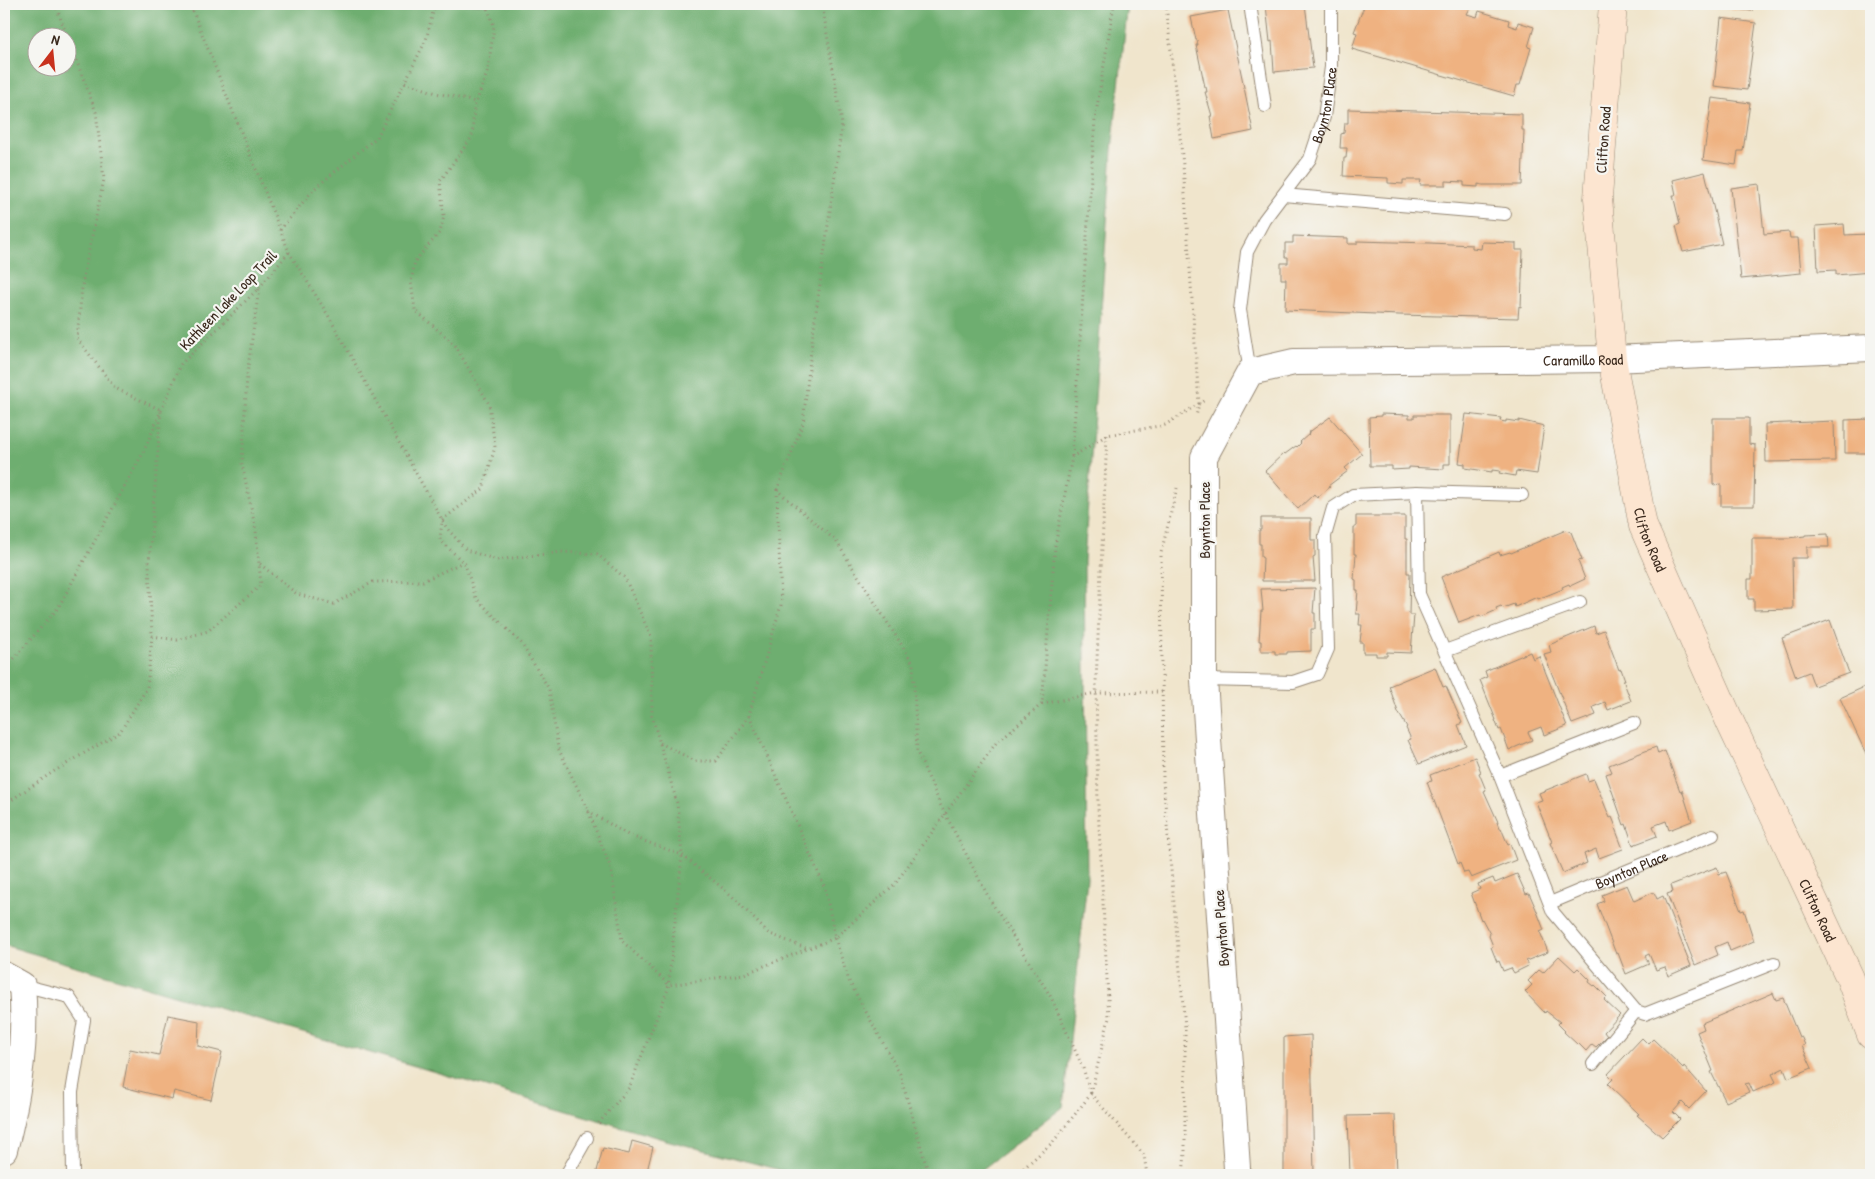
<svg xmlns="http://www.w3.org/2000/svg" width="1875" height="1179" font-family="'Patrick Hand',sans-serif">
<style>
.forest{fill:#6eae70;stroke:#546c47;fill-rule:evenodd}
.building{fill:#efb281}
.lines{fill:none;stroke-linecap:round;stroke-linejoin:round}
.service-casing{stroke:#968875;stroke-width:14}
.minor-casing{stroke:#968875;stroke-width:28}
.secondary-casing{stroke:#968875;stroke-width:29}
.path{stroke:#968875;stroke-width:3;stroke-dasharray:1 4;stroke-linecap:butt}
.service{stroke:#fff;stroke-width:12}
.minor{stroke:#fff;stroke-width:26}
.secondary{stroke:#fce5d0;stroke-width:28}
.labels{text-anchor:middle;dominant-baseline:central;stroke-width:4.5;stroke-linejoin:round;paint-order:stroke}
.street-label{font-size:15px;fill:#3b2a1e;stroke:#f6f6f2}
</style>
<rect width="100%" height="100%" fill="#f6f6f2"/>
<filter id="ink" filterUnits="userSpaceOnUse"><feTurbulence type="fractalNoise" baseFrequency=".02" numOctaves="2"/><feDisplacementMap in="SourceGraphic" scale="10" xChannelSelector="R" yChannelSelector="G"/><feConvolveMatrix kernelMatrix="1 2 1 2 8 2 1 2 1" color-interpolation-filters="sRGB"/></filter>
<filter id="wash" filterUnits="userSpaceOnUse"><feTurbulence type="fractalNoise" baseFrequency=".0096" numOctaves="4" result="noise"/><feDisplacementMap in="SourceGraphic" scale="20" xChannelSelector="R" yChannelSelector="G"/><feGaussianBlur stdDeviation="1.12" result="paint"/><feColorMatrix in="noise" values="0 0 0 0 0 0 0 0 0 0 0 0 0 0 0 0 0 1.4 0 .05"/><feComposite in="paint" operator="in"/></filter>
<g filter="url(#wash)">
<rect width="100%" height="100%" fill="#f0e5cc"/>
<path class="forest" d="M 4,4 L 1128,4 L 1112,150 L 1084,561 L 1087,879 L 1063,1107 L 975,1175 L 799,1175 L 666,1140 L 4,945 ZM 38,38 L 68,38 L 68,68 L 38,68 Z"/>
<g id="blocks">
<g class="building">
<path d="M 1268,4 L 1305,4 L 1313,68 L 1274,72 L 1272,41 L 1270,42 L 1266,5 Z"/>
<path d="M 1365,4 L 1455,4 L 1470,8 L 1467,14 L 1477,17 L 1479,11 L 1509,20 L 1508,25 L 1517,28 L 1518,22 L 1534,27 L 1528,47 L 1531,48 L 1520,85 L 1517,85 L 1514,96 L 1352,49 L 1357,33 L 1354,32 Z"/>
<path d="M 1720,4 L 1753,4 L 1752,11 L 1719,7 Z"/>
<path d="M 1228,10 L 1253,131 L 1214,139 L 1210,116 L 1212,116 L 1205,92 L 1207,92 L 1206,87 L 1205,87 L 1196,45 L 1198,45 L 1197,40 L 1196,40 L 1191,17 Z"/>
<path d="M 1721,18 L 1756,23 L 1747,90 L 1714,86 Z"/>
<path d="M 1712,98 L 1750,103 L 1743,151 L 1738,151 L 1736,165 L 1703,160 Z"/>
<path d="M 1348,109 L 1522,114 L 1522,130 L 1524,130 L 1522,185 L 1483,185 L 1478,184 L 1478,187 L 1464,186 L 1464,182 L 1446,181 L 1446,185 L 1420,185 L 1421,180 L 1403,180 L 1403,184 L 1388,183 L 1388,178 L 1343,176 L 1344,158 L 1346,158 L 1347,148 L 1340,148 L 1341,134 L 1344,133 L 1345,123 L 1348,123 Z"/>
<path d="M 1705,172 L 1722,244 L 1683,252 L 1676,226 L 1680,224 L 1673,195 L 1676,195 L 1673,180 Z"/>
<path d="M 1759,184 L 1764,234 L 1789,232 L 1790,238 L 1798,238 L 1801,273 L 1741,279 L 1731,188 Z"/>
<path d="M 1844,224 L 1845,235 L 1868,234 L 1868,238 L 1871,238 L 1871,272 L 1836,275 L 1836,270 L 1818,271 L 1816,226 Z"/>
<path d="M 1293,236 L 1348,238 L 1348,244 L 1357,244 L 1357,241 L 1430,243 L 1472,245 L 1472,248 L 1481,249 L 1482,242 L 1516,243 L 1516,250 L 1523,250 L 1521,307 L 1519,306 L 1518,318 L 1399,315 L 1285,310 L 1286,279 L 1281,279 L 1281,263 L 1288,263 L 1288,257 L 1285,257 L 1285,243 L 1293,243 Z"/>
<path d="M 1381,414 L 1409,415 L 1409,418 L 1414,418 L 1414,415 L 1450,415 L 1450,464 L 1444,464 L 1444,469 L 1409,467 L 1409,469 L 1392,470 L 1392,466 L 1370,466 L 1369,417 L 1381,416 Z"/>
<path d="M 1466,414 L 1501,418 L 1500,421 L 1506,422 L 1506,420 L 1519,422 L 1519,420 L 1544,426 L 1537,474 L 1516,471 L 1515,476 L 1499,473 L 1500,471 L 1492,470 L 1492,472 L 1465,468 L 1465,464 L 1459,463 Z"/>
<path d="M 1330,417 L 1362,454 L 1345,468 L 1348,471 L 1328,486 L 1330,487 L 1317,498 L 1314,494 L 1298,509 L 1265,471 L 1284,453 L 1285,454 L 1296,446 L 1297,447 L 1301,443 L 1300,442 L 1309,434 L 1308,433 Z"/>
<path d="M 1713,418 L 1749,418 L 1749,444 L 1755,445 L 1754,506 L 1721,506 L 1721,484 L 1713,485 Z"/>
<path d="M 1871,419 L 1871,453 L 1845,453 L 1845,420 Z"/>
<path d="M 1834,421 L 1835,461 L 1766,462 L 1765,424 Z"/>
<path d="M 1356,516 L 1405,516 L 1405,539 L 1407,539 L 1407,573 L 1410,573 L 1409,615 L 1414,615 L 1411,653 L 1387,652 L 1387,656 L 1376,656 L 1376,653 L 1363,653 L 1363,642 L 1360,642 L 1362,625 L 1359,625 L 1360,614 L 1356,614 L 1358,590 L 1356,590 L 1356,580 L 1354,579 L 1356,554 L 1354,554 L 1354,527 L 1356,527 Z"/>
<path d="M 1261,518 L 1311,518 L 1311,540 L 1315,540 L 1315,556 L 1313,557 L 1315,581 L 1262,581 L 1263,558 L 1261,557 L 1261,544 L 1259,544 L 1259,530 L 1261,530 Z"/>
<path d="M 1566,530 L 1571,532 L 1582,560 L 1578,561 L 1585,579 L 1570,586 L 1569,584 L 1562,587 L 1563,589 L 1538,599 L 1537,597 L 1515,607 L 1514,604 L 1503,608 L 1501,606 L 1496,608 L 1497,610 L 1481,617 L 1480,615 L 1459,623 L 1441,577 L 1499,552 L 1500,555 L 1510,552 L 1511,553 Z"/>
<path d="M 1828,534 L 1829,547 L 1807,547 L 1807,558 L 1792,558 L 1793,609 L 1754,610 L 1754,599 L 1748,599 L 1748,579 L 1752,579 L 1752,538 L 1788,538 L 1805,536 L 1805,535 Z"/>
<path d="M 1315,588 L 1313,613 L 1315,613 L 1315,629 L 1311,629 L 1311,651 L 1287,652 L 1287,654 L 1275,654 L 1275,651 L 1261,651 L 1261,641 L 1259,641 L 1261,611 L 1263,611 L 1261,589 Z"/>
<path d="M 1830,620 L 1849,673 L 1814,686 L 1809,672 L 1796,677 L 1782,638 Z"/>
<path d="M 1594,626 L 1596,633 L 1604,630 L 1619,670 L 1621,669 L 1625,680 L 1623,680 L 1631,701 L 1608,710 L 1605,702 L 1593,707 L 1596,715 L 1572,724 L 1544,654 L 1551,652 L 1549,645 Z"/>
<path d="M 1530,652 L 1533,659 L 1539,656 L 1567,726 L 1544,735 L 1541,727 L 1528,732 L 1532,740 L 1509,750 L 1501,729 L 1499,730 L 1495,720 L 1496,720 L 1480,680 L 1487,677 L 1485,671 Z"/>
<path d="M 1435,667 L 1443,687 L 1446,686 L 1462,723 L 1458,725 L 1466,745 L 1419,764 L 1408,740 L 1411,739 L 1406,728 L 1407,727 L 1398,712 L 1389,686 Z"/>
<path d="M 1871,684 L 1871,756 L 1868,758 L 1840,698 Z"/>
<path d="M 1656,747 L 1658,754 L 1665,751 L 1680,791 L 1682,790 L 1692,821 L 1669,830 L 1666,821 L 1653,826 L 1657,836 L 1633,845 L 1626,824 L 1624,825 L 1606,774 L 1612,772 L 1609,765 Z"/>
<path d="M 1475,757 L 1481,772 L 1479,773 L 1486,790 L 1484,791 L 1498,822 L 1497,822 L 1499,828 L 1501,828 L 1508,845 L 1510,844 L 1516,860 L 1471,878 L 1468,872 L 1464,873 L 1460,863 L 1458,864 L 1427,782 L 1432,781 L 1430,775 Z"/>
<path d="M 1586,774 L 1588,781 L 1594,779 L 1610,818 L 1612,817 L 1616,827 L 1615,828 L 1623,849 L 1599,858 L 1596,849 L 1584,854 L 1587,863 L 1563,873 L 1550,843 L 1552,842 L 1536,802 L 1542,800 L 1539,793 Z"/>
<path d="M 1717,867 L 1719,874 L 1726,872 L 1741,911 L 1744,910 L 1754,941 L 1730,951 L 1727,942 L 1715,947 L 1718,955 L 1695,965 L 1667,894 L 1673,892 L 1671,885 Z"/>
<path d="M 1517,874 L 1526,894 L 1529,893 L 1536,909 L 1544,930 L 1540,932 L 1548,952 L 1526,961 L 1528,966 L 1514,973 L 1511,968 L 1503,971 L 1499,961 L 1497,962 L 1491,947 L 1493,946 L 1489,936 L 1490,934 L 1482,919 L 1481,920 L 1471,893 L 1480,889 L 1478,884 L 1493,878 L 1495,883 Z"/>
<path d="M 1627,885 L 1634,901 L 1654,892 L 1657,899 L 1663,896 L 1691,966 L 1668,976 L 1665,967 L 1656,970 L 1649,954 L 1645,956 L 1649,964 L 1626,974 L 1618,953 L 1616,954 L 1597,904 L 1604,901 L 1602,895 Z"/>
<path d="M 1559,956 L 1575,971 L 1578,968 L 1590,980 L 1589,982 L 1594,986 L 1595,985 L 1607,997 L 1604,1000 L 1620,1015 L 1604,1032 L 1607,1036 L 1596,1047 L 1592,1044 L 1586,1051 L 1578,1043 L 1577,1044 L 1564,1032 L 1565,1031 L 1558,1024 L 1560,1022 L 1546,1011 L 1545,1013 L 1525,992 L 1532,985 L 1528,981 L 1539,970 L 1543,973 Z"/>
<path d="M 1773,993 L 1776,1000 L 1783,998 L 1799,1037 L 1801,1036 L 1805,1045 L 1802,1046 L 1812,1068 L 1788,1078 L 1784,1068 L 1772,1074 L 1776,1082 L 1753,1092 L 1749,1083 L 1745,1084 L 1749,1092 L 1726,1102 L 1711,1072 L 1713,1071 L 1697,1032 L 1704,1029 L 1702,1023 Z"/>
<path d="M 168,1015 L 199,1021 L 198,1046 L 222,1052 L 211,1100 L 174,1091 L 172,1099 L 123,1087 L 130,1049 L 159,1055 Z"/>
<path d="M 1311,1035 L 1314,1175 L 1284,1175 L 1284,1037 Z"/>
<path d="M 1642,1038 L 1648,1044 L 1653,1039 L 1683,1068 L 1684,1066 L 1706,1091 L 1689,1109 L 1682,1102 L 1673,1112 L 1680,1119 L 1662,1137 L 1637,1115 L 1639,1114 L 1608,1084 L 1613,1079 L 1608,1074 Z"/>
<path d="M 1395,1115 L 1397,1175 L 1350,1175 L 1348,1116 Z"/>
<path d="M 632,1141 L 653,1147 L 646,1175 L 596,1175 L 603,1148 L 629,1154 Z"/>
</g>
</g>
</g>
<g filter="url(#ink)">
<use href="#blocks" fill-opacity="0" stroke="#968875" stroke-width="1"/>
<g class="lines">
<g class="service-casing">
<g id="service">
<path d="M 1250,4 L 1265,106"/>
<path d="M 1283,195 L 1505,214"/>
<path id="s1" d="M 1250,372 L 1240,310 L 1247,252 L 1264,220 L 1310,159 L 1324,117 L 1331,67 L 1331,4"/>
<path d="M 1417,492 L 1419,594 L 1500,776 L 1553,912 L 1636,1011 L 1645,1014 L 1774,963"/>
<path d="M 1445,651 L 1580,602"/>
<path d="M 1204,680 L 1293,682 L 1317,674 L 1328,649 L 1325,536 L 1333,508 L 1353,495 L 1417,492 L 1522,495"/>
<path d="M 1500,776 L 1634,723"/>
<path id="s2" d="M 1550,903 L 1713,835"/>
<path d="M 22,985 L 69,997 L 84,1020 L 72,1092 L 73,1175"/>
<path d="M 1593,1064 L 1636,1011"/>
<path d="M 566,1175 L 587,1138"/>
</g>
</g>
<g class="minor-casing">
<g id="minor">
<path d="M 4,975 L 22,985 C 27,1040 18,1097 4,1150"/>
<path id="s3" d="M 1236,1175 L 1237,1168 L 1204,680 L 1204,457 L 1250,372 L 1294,362 L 1612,359 L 1871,348"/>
</g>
</g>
<g class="secondary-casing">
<g id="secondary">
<path id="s4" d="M 1613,4 L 1598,198 L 1612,359 L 1643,526 L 1731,724 L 1850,978 L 1871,1035"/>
</g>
</g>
<g class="path">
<path d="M 55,4 L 96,112 L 104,179 L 83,278 L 77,338 L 115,388 L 161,410 L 149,563 L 152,636 L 177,640 L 208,631 L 261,585 L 256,531 L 242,464 L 247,375 L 259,288"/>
<path d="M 486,4 L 494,26 L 488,70 L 474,108 L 472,137 L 440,181 L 444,216 L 440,232 L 415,261 L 411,282 L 415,310 L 455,345 L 489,404 L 495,447 L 483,489 L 442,520 L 440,540 L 465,564 L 476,598 L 521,643 L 549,689 L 558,748 L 588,810 L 611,869 L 622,941 L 669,985 L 744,974 L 835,938 L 895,884 L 996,743 L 1042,704 L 1055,546 L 1072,457 L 1107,435 L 1165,425 L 1205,400"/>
<path d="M 1166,4 L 1183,165 L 1199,404 L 1196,416"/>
<path d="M 405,82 L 436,93 L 476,102"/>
<path d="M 280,230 L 314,189 L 377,137 L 426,40 L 435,4"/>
<path d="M 289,252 L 328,315 L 446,527 L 466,550 L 497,560 L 561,552 L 597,554 L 625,578 L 651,637 L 652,716 L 677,803 L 682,855 L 668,989 L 629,1088 L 598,1124"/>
<path d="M 1072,456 L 1095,119 L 1114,4"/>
<path d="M 1177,488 L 1161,553 L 1163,780 L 1185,1027 L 1185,1153 L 1183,1175"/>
<path d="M 777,490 L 803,423 L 812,341 L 842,124 L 822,4"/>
<path d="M 260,564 L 297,594 L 334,604 L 373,582 L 423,581 L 463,562"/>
<path d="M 4,670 L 58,608 L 143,453 L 181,364 L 259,288 L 289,252 L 190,4"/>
<path d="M 1042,704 L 1096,693 L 1162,692"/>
<path d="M 660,743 L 695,761 L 716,761 L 749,716"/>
<path d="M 4,805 L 53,772 L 120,732 L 147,688 L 152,636"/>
<path d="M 588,811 L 628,835 L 682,855 L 731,895 L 768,933 L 808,949"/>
<path d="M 1091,1093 L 1109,1018 L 1098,807 L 1096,682 L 1107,435"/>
<path d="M 929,1175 L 900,1074 L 849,981 L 835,938 L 825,888 L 749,715 L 781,605 L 777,490 L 836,541 L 913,663 L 917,752 L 941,806 L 990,900 L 1051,997 L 1083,1068 L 1091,1094"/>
<path d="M 1016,1175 L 1053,1142 L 1091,1094 L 1144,1155 L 1147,1175"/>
</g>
<use href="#service" class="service"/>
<use href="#minor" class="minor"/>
<use href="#secondary" class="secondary"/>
</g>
</g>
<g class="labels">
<g class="street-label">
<text stroke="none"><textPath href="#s1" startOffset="290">Boynton Place</textPath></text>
<text transform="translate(1603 140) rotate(-86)">Clifton Road</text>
<text transform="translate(228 300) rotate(-46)">Kathleen Lake Loop Trail</text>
<text stroke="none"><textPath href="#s3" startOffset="1150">Caramillo Road</textPath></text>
<text transform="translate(1204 520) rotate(-90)">Boynton Place</text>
<text stroke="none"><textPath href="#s4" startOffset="541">Clifton Road</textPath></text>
<text stroke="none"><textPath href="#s2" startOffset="88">Boynton Place</textPath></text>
<text stroke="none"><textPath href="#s4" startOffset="948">Clifton Road</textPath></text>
<text transform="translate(1221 928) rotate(-94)">Boynton Place</text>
</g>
</g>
<rect width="1875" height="1179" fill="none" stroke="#f6f6f2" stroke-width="20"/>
<g transform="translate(52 52) rotate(16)"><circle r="24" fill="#f6f6f2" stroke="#aba49d"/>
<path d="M0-4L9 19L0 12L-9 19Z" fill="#c8321e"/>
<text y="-8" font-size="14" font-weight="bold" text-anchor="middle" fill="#3b2a1e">N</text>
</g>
</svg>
